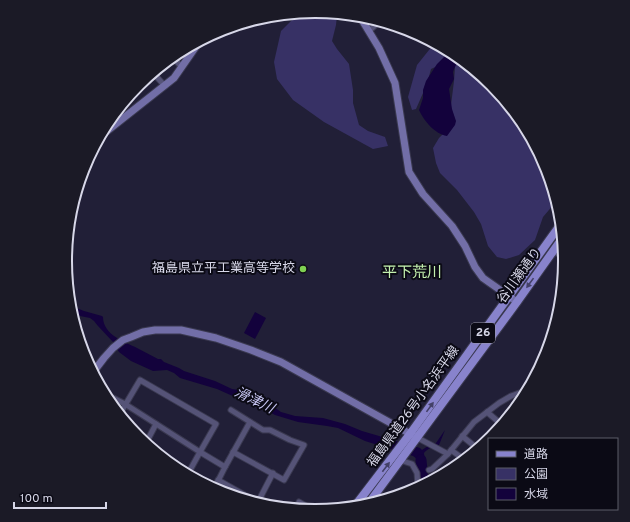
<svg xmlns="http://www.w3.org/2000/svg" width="630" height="522" font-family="Overpass,'Noto Sans JP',sans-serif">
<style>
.green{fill:#373165}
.water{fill:#13023c}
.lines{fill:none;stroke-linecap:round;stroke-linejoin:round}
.river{stroke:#13023c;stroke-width:11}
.street-casing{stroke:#3a3950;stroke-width:7}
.secondary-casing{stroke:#3a3950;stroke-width:9}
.primary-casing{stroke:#3a3950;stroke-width:10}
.street{stroke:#555377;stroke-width:5}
.secondary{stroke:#726ea7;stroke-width:7}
.primary{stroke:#8883cc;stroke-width:8}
.oneway{fill:#434067}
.poi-dot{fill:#7fd052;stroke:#0b0a15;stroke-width:1.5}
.labels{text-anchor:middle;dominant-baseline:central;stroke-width:4;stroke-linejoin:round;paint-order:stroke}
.shield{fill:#0b0a15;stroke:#9a9aa9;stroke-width:1}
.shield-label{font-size:12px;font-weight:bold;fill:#d7d7e8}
.poi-label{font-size:13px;fill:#d7d7e8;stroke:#0b0a15;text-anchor:end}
.street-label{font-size:13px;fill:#d7d7e8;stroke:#0b0a15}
.water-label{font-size:14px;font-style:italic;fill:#c5c4f1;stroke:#0b0a15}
.quarter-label{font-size:15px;fill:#c3f0ae;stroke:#0b0a15}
.rim{fill:none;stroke:#d7d7e8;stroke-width:2}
</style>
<rect width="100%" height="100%" fill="#211f37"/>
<g class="green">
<path d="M 315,11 L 337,15 L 336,25 L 332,41 L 337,49 L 349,64 L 353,90 L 353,103 L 359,125 L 368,131 L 385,137 L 388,146 L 373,149 L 324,122 L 293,100 L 277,79 L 274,62 L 281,31 L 298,14 Z"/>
<path d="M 433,45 L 492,84 L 546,166 L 554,204 L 543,217 L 535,240 L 519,255 L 506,259 L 497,257 L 488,246 L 481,224 L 474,212 L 457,190 L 440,173 L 436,163 L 433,148 L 439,138 L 448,129 L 454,81 L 455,67 L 446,62 L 431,69 L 427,84 L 416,109 L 412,110 L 408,97 L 417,65 Z"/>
</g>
<g class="water">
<path d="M 447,54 L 460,63 L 456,65 L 454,69 L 453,72 L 454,79 L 449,89 L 452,109 L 456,121 L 455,125 L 447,136 C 435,134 424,121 419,110 L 423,98 L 423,90 L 426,81 L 437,64 Z"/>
<path d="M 74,307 L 84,311 L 102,316 L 103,317 C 103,335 125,342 137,348 C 144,352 151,355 158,359 L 161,359 L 164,362 L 179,368 L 184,371 L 215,381 L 232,389 L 239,390 L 253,398 L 260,401 L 265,401 L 281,412 L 295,416 L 323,418 L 345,424 L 362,431 L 420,448 L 422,450 L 428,446 L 436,443 L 445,430 L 439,445 C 433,447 428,448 424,453 L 426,473 L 420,474 L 417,459 L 413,456 L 365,441 L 338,428 L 327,426 L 298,422 L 275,415 L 258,406 L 252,403 L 246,402 L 217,389 L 180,378 L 174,373 L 167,370 L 153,371 L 131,361 L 119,352 L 113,342 L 98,326 L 94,321 L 90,318 L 80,316 L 75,313 Z"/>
<path d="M 255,312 L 266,318 L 255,339 L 244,333 Z"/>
</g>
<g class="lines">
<path class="river" d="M 421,460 L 423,483"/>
<g class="street-casing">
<g id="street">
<path d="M 369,31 L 378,23"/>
<path d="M 175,60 L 182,67"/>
<path d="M 154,74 L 165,86"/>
<path d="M 553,251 L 564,257"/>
<path d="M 111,397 L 125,404 L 200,452 L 189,472"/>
<path d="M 231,410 L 263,430 L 270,430 L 290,440 L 304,445 L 284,480 L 233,452"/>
<path d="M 121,412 L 140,380 L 216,424 L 200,452 L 225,467"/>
<path d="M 487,412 L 501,424"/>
<path d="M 462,436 L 477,448"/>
<path d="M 416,437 L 448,454 L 474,422 L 499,403 L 511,396 L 522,392"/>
<path d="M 146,443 L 156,424"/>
<path d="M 451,450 L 462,458"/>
<path d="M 400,460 L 412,464 L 417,473 L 418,487"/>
<path d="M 429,470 L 432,469 L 448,454"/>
<path d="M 218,480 L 250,498"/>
<path d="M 214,489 L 225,467 L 250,422"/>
<path d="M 259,500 L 273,473"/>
<path d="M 299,502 L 315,511"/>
</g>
</g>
<g class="secondary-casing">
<g id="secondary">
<path d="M 362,20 L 379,48 L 395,83 L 409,172 L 423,194 L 452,226 L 465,246 L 475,267 L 483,278 L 517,302"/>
<path d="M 107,131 L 174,78 L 197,45"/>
<path d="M 94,371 L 104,358 L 113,348 L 123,340 L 131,337 L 143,332 L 155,330 L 181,330 L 216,338 L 251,350 L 281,362 L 414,436"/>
</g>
</g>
<g class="primary-casing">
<g id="primary">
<path d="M 371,500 L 517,302 L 561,240"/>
<path d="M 358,502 L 410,434 L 558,228"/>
</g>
</g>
<use href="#street" class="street"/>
<use href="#secondary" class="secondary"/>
<use href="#primary" class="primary"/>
</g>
<defs><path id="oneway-solid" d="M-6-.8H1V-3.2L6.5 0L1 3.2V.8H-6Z"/></defs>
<g class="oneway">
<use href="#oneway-solid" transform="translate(530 283) rotate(126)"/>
<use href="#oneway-solid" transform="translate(430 407) rotate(-54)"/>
<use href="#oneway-solid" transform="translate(386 467) rotate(-53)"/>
</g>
<circle class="poi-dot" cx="303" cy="269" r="4"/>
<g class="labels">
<rect class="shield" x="471" y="323" width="24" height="20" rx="3"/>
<g class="shield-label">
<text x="483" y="333">26</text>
</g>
<g class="poi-label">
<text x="295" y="269">福島県立平工業高等学校</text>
</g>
<g class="street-label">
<text transform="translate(520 276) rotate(-54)">谷川瀬通り</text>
<text transform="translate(414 407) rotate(-54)">福島県道26号小名浜平線</text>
</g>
<g class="water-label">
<text transform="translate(254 401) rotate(26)">滑津川</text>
</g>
<g class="quarter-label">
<text x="412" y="273">平下荒川</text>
</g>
</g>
<path d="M0 0H630V522H0ZM72 261a243 243 0 1 1 486 0a243 243 0 1 1-486 0Z" fill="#1b1a26" fill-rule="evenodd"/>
<path class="rim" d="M72 261a243 243 0 1 1 486 0a243 243 0 1 1-486 0Z"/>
<rect x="488" y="438" width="130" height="72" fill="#0b0a15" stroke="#5d5c69"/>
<rect x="496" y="451" width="20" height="6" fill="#8883cc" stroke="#5d5c69"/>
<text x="524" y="458" font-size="12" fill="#d7d7e8">道路</text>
<rect x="496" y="468" width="20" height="12" fill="#373165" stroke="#5d5c69"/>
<text x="524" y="478" font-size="12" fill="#d7d7e8">公園</text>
<rect x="496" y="488" width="20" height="12" fill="#13023c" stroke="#5d5c69"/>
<text x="524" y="498" font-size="12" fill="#d7d7e8">水域</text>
<path d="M14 502v6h92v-6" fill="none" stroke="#d7d7e8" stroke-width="2"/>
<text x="20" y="502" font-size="12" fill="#d7d7e8" stroke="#0b0a15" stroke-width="3" paint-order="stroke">100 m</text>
</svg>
